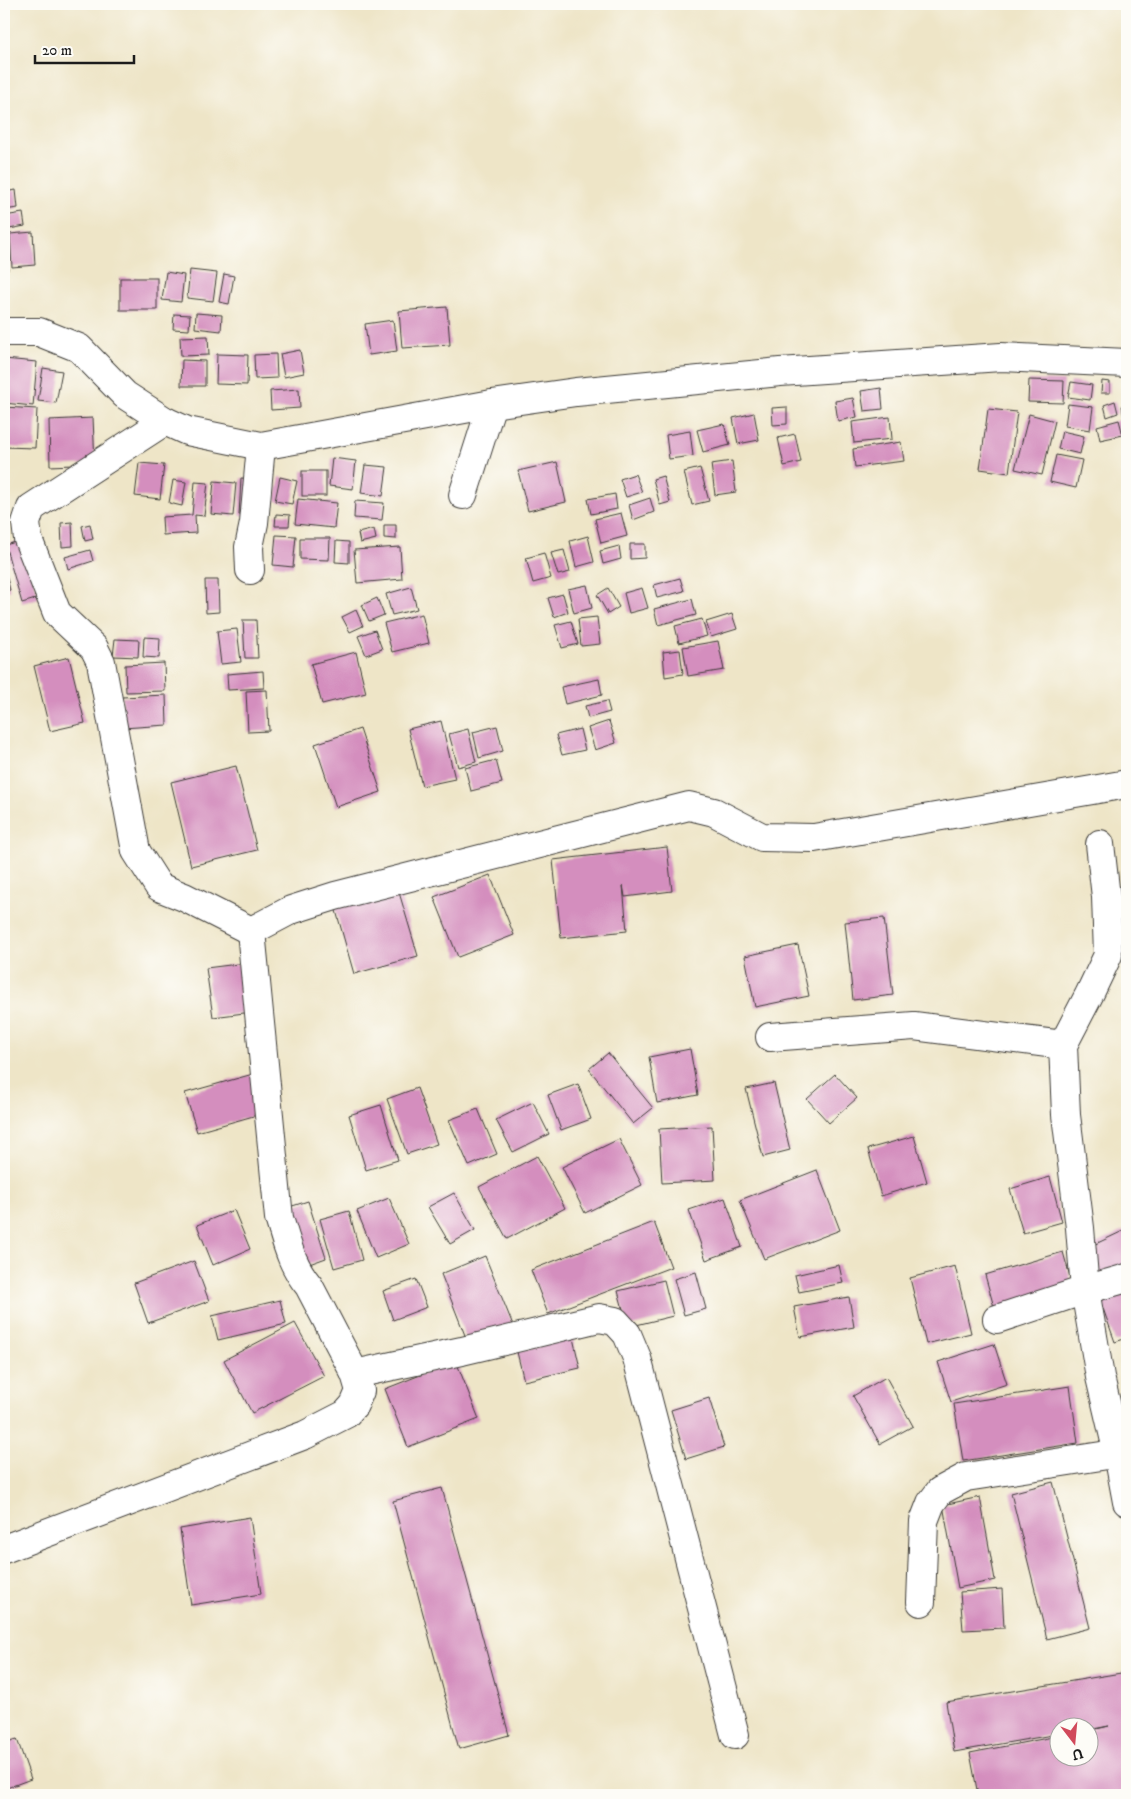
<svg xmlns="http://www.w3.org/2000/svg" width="1131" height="1799" font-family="'IM FELL DW Pica',serif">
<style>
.building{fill:#d48ebe}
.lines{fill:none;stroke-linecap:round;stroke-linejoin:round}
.minor-casing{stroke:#3c3a36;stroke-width:30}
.minor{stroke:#fff;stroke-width:28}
</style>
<rect width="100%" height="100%" fill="#fdfcf7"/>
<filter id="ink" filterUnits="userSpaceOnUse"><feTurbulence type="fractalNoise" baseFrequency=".02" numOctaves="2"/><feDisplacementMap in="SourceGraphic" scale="10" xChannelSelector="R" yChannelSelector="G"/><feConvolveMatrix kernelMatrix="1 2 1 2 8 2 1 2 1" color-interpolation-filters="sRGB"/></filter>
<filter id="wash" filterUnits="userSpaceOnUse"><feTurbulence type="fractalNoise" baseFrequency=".0096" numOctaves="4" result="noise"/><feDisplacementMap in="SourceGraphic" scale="20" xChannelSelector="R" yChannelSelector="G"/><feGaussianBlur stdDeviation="1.12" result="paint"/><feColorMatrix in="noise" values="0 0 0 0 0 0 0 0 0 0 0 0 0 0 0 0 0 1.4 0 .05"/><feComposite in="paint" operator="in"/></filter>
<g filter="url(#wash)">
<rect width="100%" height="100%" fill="#eee5c7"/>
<g id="blocks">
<g class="building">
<path d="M 16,190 L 18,208 L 4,210 L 4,192 Z"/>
<path d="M 23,213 L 25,226 L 4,230 L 4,216 Z"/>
<path d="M 33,232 L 35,265 L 12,267 L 10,234 Z"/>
<path d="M 4,238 L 5,238 L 8,270 L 4,270 Z"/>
<path d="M 190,270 L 217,273 L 213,301 L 187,298 Z"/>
<path d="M 166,272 L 184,275 L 181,302 L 162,300 Z"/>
<path d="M 224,274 L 234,276 L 229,304 L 219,302 Z"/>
<rect x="120" y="278" width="37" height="32"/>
<path d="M 447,307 L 450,345 L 402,348 L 399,311 Z"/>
<path d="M 196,313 L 222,315 L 221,331 L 195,328 Z"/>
<path d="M 174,314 L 190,315 L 189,330 L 173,329 Z"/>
<path d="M 393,320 L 397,351 L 369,355 L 365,324 Z"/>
<path d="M 208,336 L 209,355 L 181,356 L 180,337 Z"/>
<path d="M 300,350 L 304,373 L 284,377 L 280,354 Z"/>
<path d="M 217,354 L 248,355 L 247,385 L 216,384 Z"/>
<path d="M 276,354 L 277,378 L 255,379 L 254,355 Z"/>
<path d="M 4,359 L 37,362 L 33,406 L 4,403 Z"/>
<path d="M 182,360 L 205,361 L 205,386 L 181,386 Z"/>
<path d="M 43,368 L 62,371 L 56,403 L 38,401 Z"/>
<path d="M 1029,380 L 1064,381 L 1063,403 L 1028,402 Z"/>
<path d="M 1102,381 L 1110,382 L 1110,393 L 1101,393 Z"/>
<path d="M 1071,382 L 1092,385 L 1090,400 L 1068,397 Z"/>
<path d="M 881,388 L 883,409 L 864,411 L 861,391 Z"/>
<path d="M 299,389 L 300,408 L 271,410 L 270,391 Z"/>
<path d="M 853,398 L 857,417 L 838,421 L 835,401 Z"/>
<path d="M 1115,401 L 1118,413 L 1107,417 L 1104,405 Z"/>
<path d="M 1068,404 L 1093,407 L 1090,430 L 1065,426 Z"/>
<path d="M 1122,405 L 1127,405 L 1127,433 L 1126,433 Z"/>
<path d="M 4,407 L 37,409 L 35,448 L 4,447 Z"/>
<path d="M 787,407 L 787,424 L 773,425 L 772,408 Z"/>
<path d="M 988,409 L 1017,412 L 1009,473 L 980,469 Z"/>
<path d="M 754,413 L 759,440 L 738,444 L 733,418 Z"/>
<path d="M 1029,414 L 1055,421 L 1042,475 L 1015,469 Z"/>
<path d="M 890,417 L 892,439 L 854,443 L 852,422 Z"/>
<path d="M 93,418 L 95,464 L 50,466 L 49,420 Z"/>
<path d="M 1119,420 L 1123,435 L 1100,440 L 1097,426 Z"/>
<path d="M 724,424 L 730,445 L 703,452 L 697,430 Z"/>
<path d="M 690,431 L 693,456 L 669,459 L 666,435 Z"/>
<path d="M 1062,431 L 1084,436 L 1080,454 L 1058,449 Z"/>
<path d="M 795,434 L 801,462 L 784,466 L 778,438 Z"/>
<path d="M 901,442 L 904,461 L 855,467 L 853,449 Z"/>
<path d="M 1056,455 L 1082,460 L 1076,488 L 1050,482 Z"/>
<path d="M 332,458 L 356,461 L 353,489 L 329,486 Z"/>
<path d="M 732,461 L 736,492 L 715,495 L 711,464 Z"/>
<path d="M 557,462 L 566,502 L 528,511 L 518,471 Z"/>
<path d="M 139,463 L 164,465 L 160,499 L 135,496 Z"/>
<path d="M 365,465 L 387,467 L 383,496 L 361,493 Z"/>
<path d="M 700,468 L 709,501 L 692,505 L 684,472 Z"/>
<rect x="302" y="471" width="24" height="25"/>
<path d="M 635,474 L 642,492 L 626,497 L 620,479 Z"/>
<path d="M 663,476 L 670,502 L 660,505 L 653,479 Z"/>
<path d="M 280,477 L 297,481 L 292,504 L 275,501 Z"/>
<path d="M 241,478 L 256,479 L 254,516 L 239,515 Z"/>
<path d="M 173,480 L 186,482 L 182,506 L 169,503 Z"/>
<path d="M 214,481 L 236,483 L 233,516 L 211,514 Z"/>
<path d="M 195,482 L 208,483 L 204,516 L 195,515 L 196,533 L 163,535 L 162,517 L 192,515 Z"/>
<path d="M 615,494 L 617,509 L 591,514 L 588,499 Z"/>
<path d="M 650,498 L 654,512 L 633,520 L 629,505 Z"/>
<path d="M 298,499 L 337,503 L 334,528 L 295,524 Z"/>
<path d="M 355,501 L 384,503 L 382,520 L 354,518 Z"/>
<path d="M 621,513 L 627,536 L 601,543 L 595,519 Z"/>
<path d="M 276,514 L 290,515 L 289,526 L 275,526 Z"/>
<path d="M 72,522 L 73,546 L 62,547 L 61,523 Z"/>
<path d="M 90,524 L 93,539 L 85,541 L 82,526 Z"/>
<path d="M 384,525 L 396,525 L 396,539 L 384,538 Z"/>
<path d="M 374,529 L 376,539 L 360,543 L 358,533 Z"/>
<path d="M 276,535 L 296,536 L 293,567 L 273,565 Z"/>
<path d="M 588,536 L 594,562 L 576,567 L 570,541 Z"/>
<path d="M 300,538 L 330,538 L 329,560 L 300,559 Z"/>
<path d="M 23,540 L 39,598 L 22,603 L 5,545 Z"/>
<path d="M 336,541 L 349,542 L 349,563 L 335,562 Z"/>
<path d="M 630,544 L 645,544 L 645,558 L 630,559 Z"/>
<path d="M 619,546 L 621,559 L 603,564 L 600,551 Z"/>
<path d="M 400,547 L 402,579 L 357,583 L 354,550 Z"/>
<path d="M 90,550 L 93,561 L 68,569 L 65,557 Z"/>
<path d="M 564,550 L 570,572 L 558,575 L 551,553 Z"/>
<path d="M 544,553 L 551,578 L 533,583 L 526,558 Z"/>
<path d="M 4,566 L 10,590 L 4,592 Z"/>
<path d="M 680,578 L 684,591 L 657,598 L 654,585 Z"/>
<path d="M 205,580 L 218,580 L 219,612 L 206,613 Z"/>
<path d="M 587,585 L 592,608 L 574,613 L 568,589 Z"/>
<path d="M 411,587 L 417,609 L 392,615 L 386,594 Z"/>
<path d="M 608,588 L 619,607 L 608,614 L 597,595 Z"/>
<path d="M 642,588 L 648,608 L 629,613 L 624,593 Z"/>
<path d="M 563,594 L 568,612 L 554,617 L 548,598 Z"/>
<path d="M 377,598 L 384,615 L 369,621 L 362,605 Z"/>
<path d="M 692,599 L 696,615 L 658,625 L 654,609 Z"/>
<path d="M 356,610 L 363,626 L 350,632 L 342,617 Z"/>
<path d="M 422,614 L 429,643 L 392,652 L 384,623 Z"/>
<path d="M 732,614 L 737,629 L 711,637 L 706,622 Z"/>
<path d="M 597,617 L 600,644 L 581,646 L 578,619 Z"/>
<path d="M 702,619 L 707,636 L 679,643 L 675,626 Z"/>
<path d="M 243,620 L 256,620 L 258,658 L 245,658 Z"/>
<path d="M 571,621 L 578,644 L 562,648 L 555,625 Z"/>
<path d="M 237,629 L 241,662 L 221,664 L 217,631 Z"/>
<path d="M 375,630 L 382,649 L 366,655 L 358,636 Z"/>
<path d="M 144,637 L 160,638 L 159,658 L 143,657 Z"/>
<path d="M 115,639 L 139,640 L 138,657 L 113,656 Z"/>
<path d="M 718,641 L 724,670 L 688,676 L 683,647 Z"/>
<path d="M 680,650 L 683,674 L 665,677 L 663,652 Z"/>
<path d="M 356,652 L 366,693 L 322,704 L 311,664 Z"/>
<path d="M 69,657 L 85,723 L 50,731 L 34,666 Z"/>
<path d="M 164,663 L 165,691 L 126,692 L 125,665 Z"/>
<path d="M 263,671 L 264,688 L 228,690 L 227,674 Z"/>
<path d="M 599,679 L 602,695 L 565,704 L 561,687 Z"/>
<path d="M 267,690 L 269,731 L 248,732 L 246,691 Z"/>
<path d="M 166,695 L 167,725 L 123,728 L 122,697 Z"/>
<path d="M 607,701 L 610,712 L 588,718 L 585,706 Z"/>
<path d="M 441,721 L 455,779 L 422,786 L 408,729 Z"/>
<path d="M 609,721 L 616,743 L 595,750 L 588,728 Z"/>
<path d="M 497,726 L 503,751 L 479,758 L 473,732 Z"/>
<path d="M 360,729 L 381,792 L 336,807 L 315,744 Z"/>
<path d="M 468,729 L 476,762 L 458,767 L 449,734 Z"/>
<path d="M 580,729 L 585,750 L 562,755 L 556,735 Z"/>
<path d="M 496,760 L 502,783 L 471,791 L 465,768 Z"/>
<path d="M 236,766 L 257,850 L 191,866 L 171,782 Z"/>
<path d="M 667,847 L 672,891 L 625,897 L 623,885 L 627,931 L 561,938 L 553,860 Z"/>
<path d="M 490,875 L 514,935 L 458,957 L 434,897 Z"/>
<path d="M 398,889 L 418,956 L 354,974 L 335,907 Z"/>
<path d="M 884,918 L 893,995 L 853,1000 L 845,922 Z"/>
<path d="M 798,945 L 809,996 L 755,1007 L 745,956 Z"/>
<path d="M 246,963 L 252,1012 L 213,1017 L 206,968 Z"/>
<path d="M 690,1049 L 698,1095 L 657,1103 L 649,1057 Z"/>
<path d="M 608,1053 L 653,1108 L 633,1124 L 589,1069 Z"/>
<path d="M 253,1074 L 264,1113 L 197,1132 L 185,1093 Z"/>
<path d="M 835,1074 L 857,1098 L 829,1123 L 807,1099 Z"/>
<path d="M 774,1083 L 790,1150 L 763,1157 L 746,1089 Z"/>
<path d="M 578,1084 L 591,1119 L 561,1130 L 548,1095 Z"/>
<path d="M 417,1088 L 437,1144 L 407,1154 L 387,1099 Z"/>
<path d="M 533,1102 L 549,1134 L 513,1152 L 496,1120 Z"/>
<path d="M 381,1105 L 398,1160 L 366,1170 L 349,1115 Z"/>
<path d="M 478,1109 L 497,1154 L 469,1166 L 449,1120 Z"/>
<path d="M 712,1126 L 715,1180 L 662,1183 L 659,1129 Z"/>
<path d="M 914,1136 L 927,1182 L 881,1196 L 868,1149 Z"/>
<path d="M 619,1139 L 642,1185 L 585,1213 L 562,1167 Z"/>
<path d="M 537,1156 L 565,1208 L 507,1239 L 479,1187 Z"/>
<path d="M 817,1170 L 840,1230 L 764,1259 L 740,1200 Z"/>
<path d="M 1050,1177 L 1062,1222 L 1023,1233 L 1010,1189 Z"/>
<path d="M 454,1193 L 475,1230 L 450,1244 L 428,1207 Z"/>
<path d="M 389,1198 L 409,1244 L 376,1258 L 357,1211 Z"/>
<path d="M 725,1198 L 742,1247 L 706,1260 L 689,1210 Z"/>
<path d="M 308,1201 L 326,1258 L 301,1267 L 283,1209 Z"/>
<path d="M 234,1210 L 250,1249 L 213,1265 L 197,1225 Z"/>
<path d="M 349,1211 L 362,1260 L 334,1268 L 320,1219 Z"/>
<path d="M 654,1222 L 671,1267 L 548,1314 L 531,1270 Z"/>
<path d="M 1127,1229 L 1127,1273 L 1101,1285 L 1085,1249 Z"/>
<path d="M 1063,1252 L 1074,1291 L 996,1314 L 985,1275 Z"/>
<path d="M 485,1256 L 513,1325 L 468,1343 L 441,1274 Z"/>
<path d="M 194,1261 L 209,1301 L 148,1323 L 134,1283 Z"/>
<path d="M 839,1265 L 843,1283 L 799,1292 L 795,1275 Z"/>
<path d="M 955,1266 L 971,1333 L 926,1344 L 910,1278 Z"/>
<path d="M 696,1272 L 706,1309 L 684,1315 L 674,1279 Z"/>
<path d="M 416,1279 L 427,1307 L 393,1320 L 383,1291 Z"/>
<path d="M 664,1280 L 673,1316 L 628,1327 L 618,1291 Z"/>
<path d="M 1127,1290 L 1127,1338 L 1115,1342 L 1100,1300 Z"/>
<path d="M 849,1297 L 854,1327 L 800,1337 L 794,1307 Z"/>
<path d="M 280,1300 L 286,1324 L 218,1340 L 212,1316 Z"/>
<path d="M 295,1323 L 324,1376 L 252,1413 L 224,1360 Z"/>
<path d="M 573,1338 L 580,1368 L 524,1381 L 517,1352 Z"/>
<path d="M 994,1344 L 1007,1384 L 951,1402 L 938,1362 Z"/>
<path d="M 456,1361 L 479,1419 L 408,1447 L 385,1389 Z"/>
<path d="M 886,1377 L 913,1426 L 880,1444 L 853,1396 Z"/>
<path d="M 1070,1386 L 1078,1443 L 963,1461 L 954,1404 Z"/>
<path d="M 709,1398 L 724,1447 L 686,1459 L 671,1410 Z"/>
<path d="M 1053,1482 L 1090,1628 L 1047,1639 L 1011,1493 Z"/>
<path d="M 442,1488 L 509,1735 L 459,1749 L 393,1501 Z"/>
<path d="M 980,1497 L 995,1580 L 958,1588 L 943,1505 Z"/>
<path d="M 250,1517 L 261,1594 L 191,1605 L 180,1529 Z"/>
<path d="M 1002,1589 L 1004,1628 L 963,1630 L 960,1592 Z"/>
<path d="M 1127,1672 L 1127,1795 L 978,1795 L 970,1753 L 1058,1736 L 1058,1756 L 1088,1756 L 1088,1731 L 1109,1726 L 1088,1730 L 1088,1726 L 1058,1726 L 1058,1734 L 954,1752 L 946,1702 Z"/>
<path d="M 17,1739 L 31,1779 L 4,1789 L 4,1743 Z"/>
</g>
</g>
</g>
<g filter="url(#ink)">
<use href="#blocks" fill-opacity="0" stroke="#3c3a36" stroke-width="1"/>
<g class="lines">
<g class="minor-casing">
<g id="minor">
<path d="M 4,332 L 39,332 L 79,348 L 125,395 L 165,421 L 187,431 L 261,446 L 492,404 L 576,392 L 780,372 L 1001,357 L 1127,363"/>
<path d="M 165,421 L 31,508 L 26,523 L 28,539 L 57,613 L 94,648 L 101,662 L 136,851 L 159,887 L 184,897 L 251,931"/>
<path d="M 463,495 L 492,404"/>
<path d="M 250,570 L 249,547 L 254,523 L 261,446"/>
<path d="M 1100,844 L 1106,897 L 1108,955 L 1089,995 L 1063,1045 L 1066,1115 L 1080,1228 L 1085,1290 L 1100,1377 L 1118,1454 L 1127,1502"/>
<path d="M 251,931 L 291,910 L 335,896 L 689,806 L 714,812 L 762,837 L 814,838 L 1127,784"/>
<path d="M 770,1037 L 914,1026 L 1063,1045"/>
<path d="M 997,1319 L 1085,1290 L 1127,1278"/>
<path d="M 355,1374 L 462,1351 L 599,1318 L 615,1321 L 627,1334 L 637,1358 L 735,1735"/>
<path d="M 4,1549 L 305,1435 L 346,1414 L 354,1405 L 360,1391 L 355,1374 L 309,1286 C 292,1266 287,1244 279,1218 L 251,931"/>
<path d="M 921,1602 L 924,1521 L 931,1503 L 940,1491 L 966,1477 L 1127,1452"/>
</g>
</g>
<use href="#minor" class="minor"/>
</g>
</g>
<rect width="1131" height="1799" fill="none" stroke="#fdfcf7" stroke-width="20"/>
<g transform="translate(1074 1742) rotate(164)"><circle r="24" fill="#fdfcf7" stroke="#a3a29f"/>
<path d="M0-4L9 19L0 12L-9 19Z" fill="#d1495b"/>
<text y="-8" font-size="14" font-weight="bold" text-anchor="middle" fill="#1c1c1c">U</text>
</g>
<path d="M35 55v8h99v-8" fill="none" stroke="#1c1c1c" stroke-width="2.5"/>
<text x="42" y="55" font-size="15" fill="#1c1c1c" stroke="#fdfcf7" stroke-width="4" paint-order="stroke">20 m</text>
</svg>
